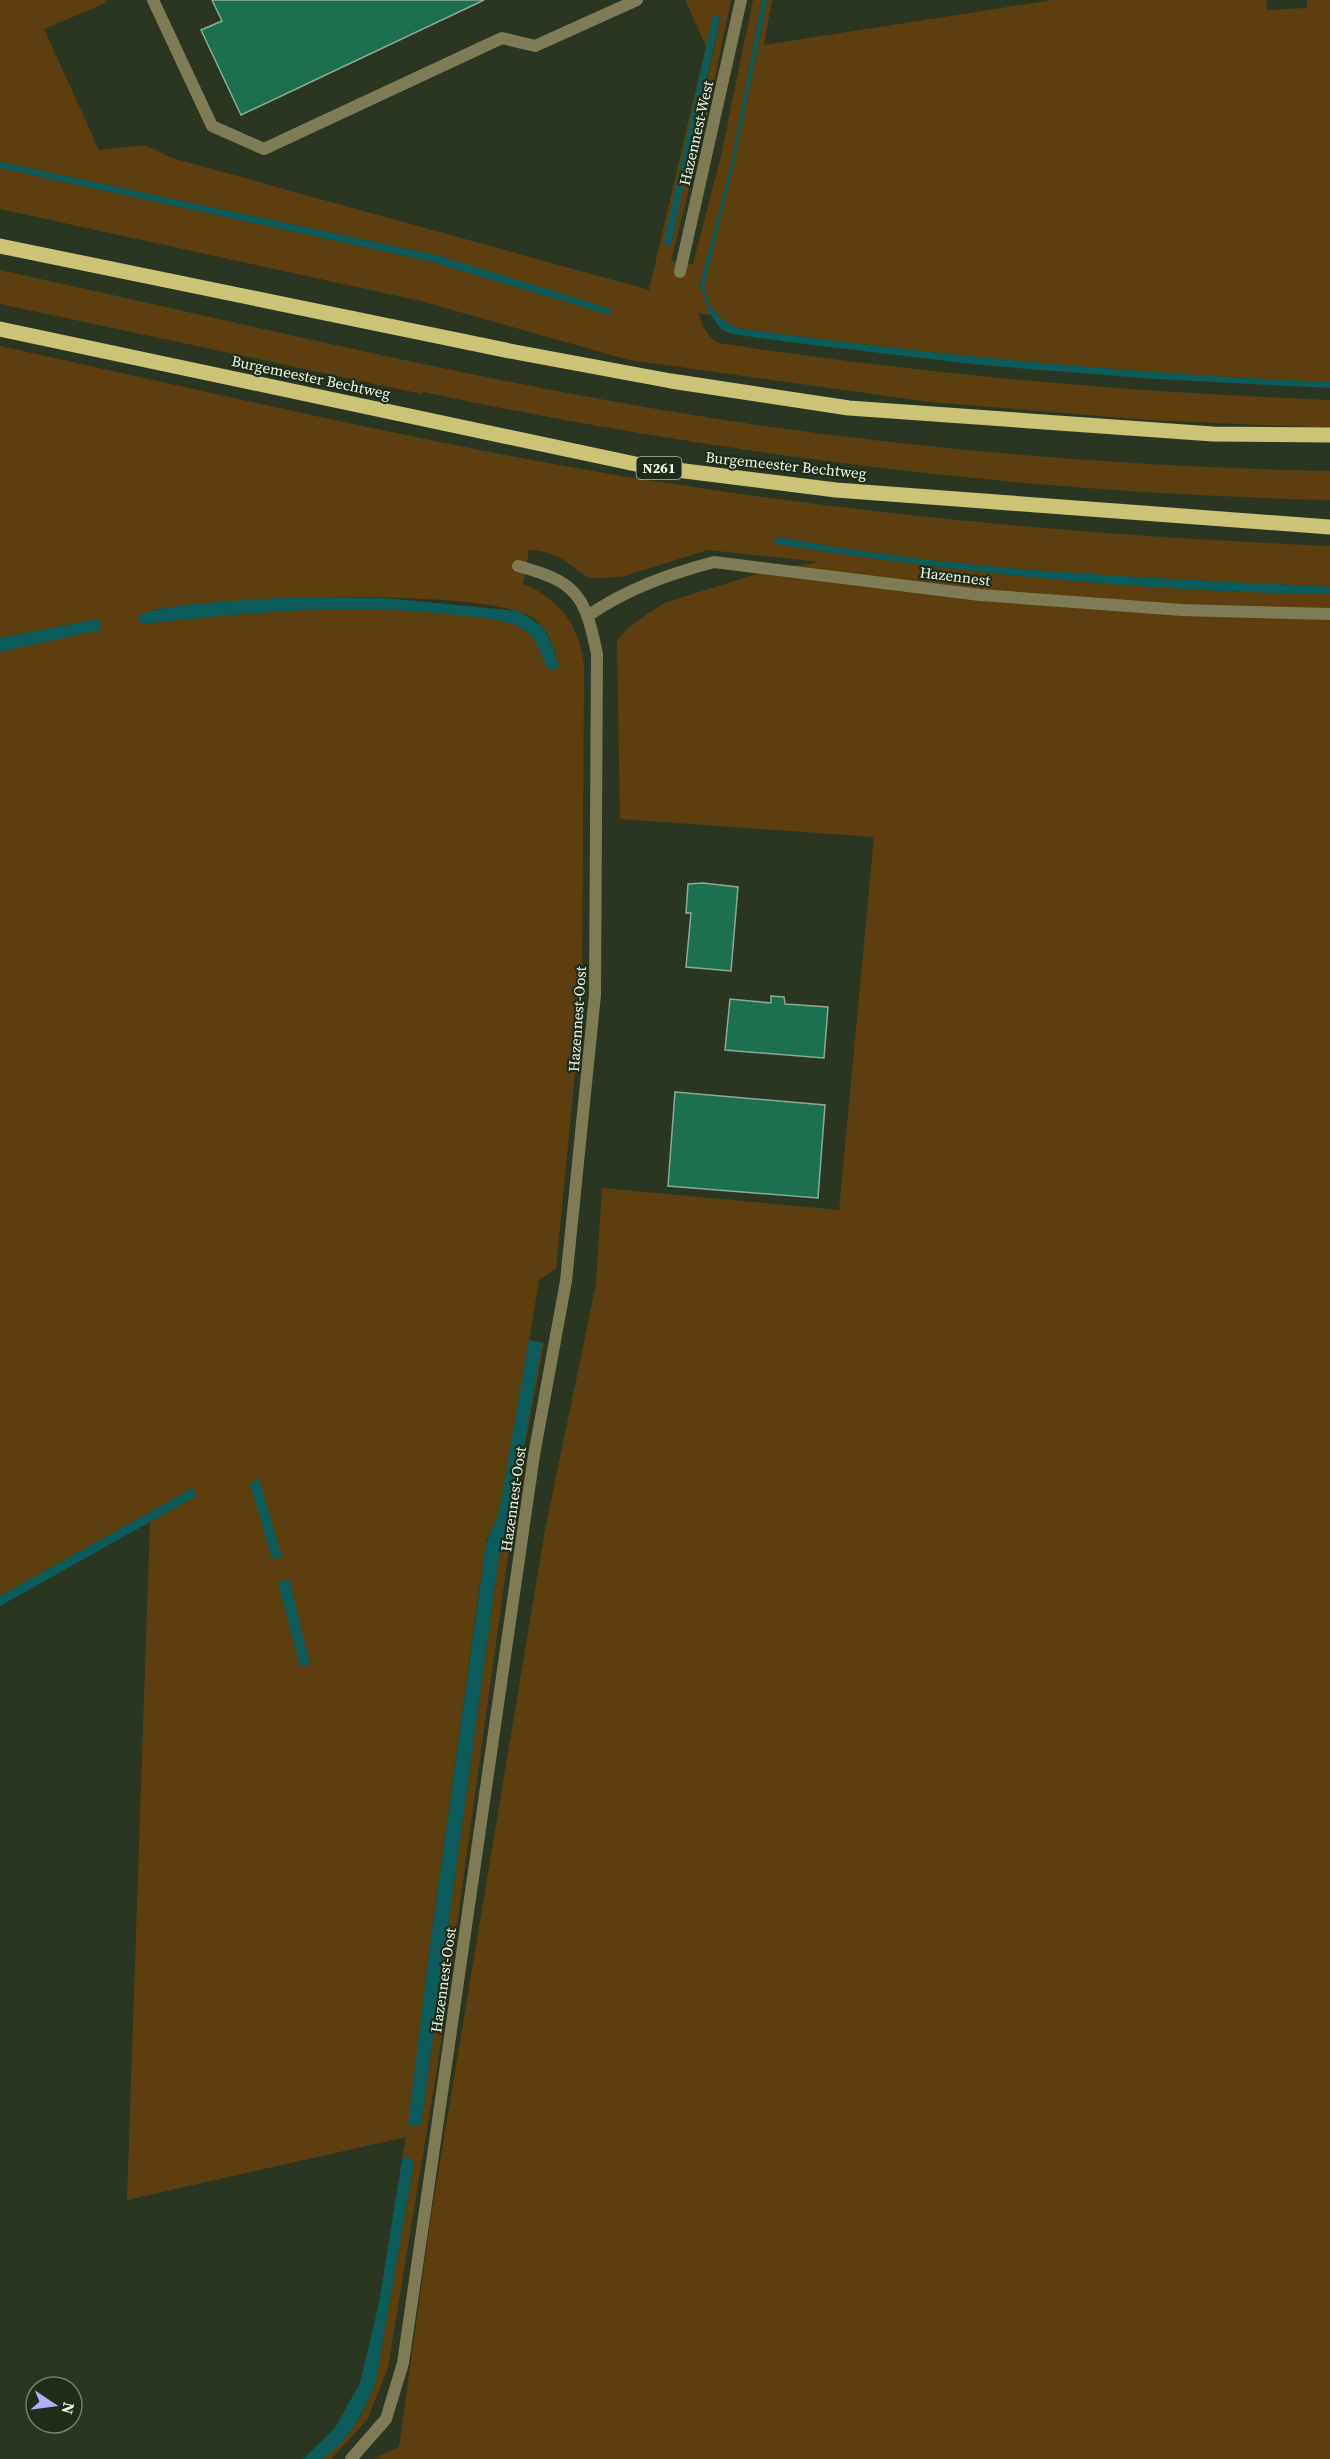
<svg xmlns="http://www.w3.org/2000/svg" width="1330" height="2459" font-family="'Source Serif 4',serif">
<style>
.green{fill:#5d3f0f;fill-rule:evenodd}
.water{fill:#0c5c5b}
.building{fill:#1c6f4f;stroke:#8da99a;stroke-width:1.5}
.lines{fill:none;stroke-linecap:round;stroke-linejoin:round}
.service{stroke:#7e7b56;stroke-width:12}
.minor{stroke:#7e7b56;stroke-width:12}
.primary{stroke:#cbc375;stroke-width:15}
.labels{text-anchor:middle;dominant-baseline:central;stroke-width:4.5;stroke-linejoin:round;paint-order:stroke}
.shield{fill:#202c18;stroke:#b0b9aa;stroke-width:1.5}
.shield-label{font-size:14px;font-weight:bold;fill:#eef6e9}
.street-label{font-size:15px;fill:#eef6e9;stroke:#202c18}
</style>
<rect width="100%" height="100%" fill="#2a3622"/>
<g class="green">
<path d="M 0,0 L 105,0 L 106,3 L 44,29 L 99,150 L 145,145 L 172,158 L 649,290 L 706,46 L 685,0 L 731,0 L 706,121 L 671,261 L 693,264 L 721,156 L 753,0 L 762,0 L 732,159 L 700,285 L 710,315 L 698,313 C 703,326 706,336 719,343 C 921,374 1125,392 1330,400 L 1330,428 L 1148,420 L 930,402 L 629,360 L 421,301 L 0,209 L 0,168 L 429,261 L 610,315 L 440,256 L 0,162 ZM 713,15 L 720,18 L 691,158 L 665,245 Z"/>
<path d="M 767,0 L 772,0 L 764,45 L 1053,0 L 1266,0 L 1267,10 L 1307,8 L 1307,0 L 1330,0 L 1330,382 C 1131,374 934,355 737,328 C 718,319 708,307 704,286 L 736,154 Z"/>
<path d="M 0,270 C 251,325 502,388 757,425 C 946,452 1138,467 1330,471 L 1330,500 C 1026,493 721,455 423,392 L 422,394 L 0,304 Z"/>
<path d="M 0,346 C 205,391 409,440 616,475 C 853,514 1091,536 1330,546 L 1330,587 C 1146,577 960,572 779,537 L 777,544 C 959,573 1146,592 1330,594 L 1330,2459 L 373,2459 L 399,2447 L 431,2216 L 545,1530 L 596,1284 L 602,1188 L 839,1210 L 874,837 L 620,819 L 617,641 L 630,626 L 664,603 L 773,569 L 820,562 L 708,550 L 621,577 L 589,578 C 569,564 555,550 529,550 L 523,584 C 561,600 579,625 584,665 L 582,1001 L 556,1269 L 539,1280 L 505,1486 L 497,1520 L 487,1539 L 480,1584 L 428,1960 L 409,2125 L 421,2124 L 500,1548 L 510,1524 L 542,1343 L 544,1343 L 519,1477 L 437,2069 L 388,2368 L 367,2420 L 331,2459 L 323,2459 L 352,2429 L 362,2414 L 376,2379 L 414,2162 L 407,2156 L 402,2160 L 406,2137 L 127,2200 L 150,1522 L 196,1496 L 193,1488 L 0,1596 L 0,652 L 100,629 L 98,619 L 0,638 ZM 300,597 C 349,597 495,594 533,618 C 548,628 555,649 559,666 L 547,667 C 542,653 538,638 523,629 C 506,619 481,618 462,615 C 356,602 248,612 143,624 L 151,610 L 194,604 Z"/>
</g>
<g class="water">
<path d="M 762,0 L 767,0 L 736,154 L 704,286 C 708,307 718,319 737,328 C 934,355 1131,374 1330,382 L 1330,388 L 1155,379 L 980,365 L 788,342 L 732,334 L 721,329 L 710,314 L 700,285 L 732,159 Z"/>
<path d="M 713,15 L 720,17 L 671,245 L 667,247 L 664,242 Z"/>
<path d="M 0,162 L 440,256 L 611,309 L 610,315 L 429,261 L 0,168 Z"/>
<path d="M 779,537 C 960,572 1146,577 1330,587 L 1330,594 C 1146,592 959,573 777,544 L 773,540 Z"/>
<path d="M 300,597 L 385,598 L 519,611 L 542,626 L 551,642 L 559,666 L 555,670 L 549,670 C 540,657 540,642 526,631 C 510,620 484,618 465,616 C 358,602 250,612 143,624 L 138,618 C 148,602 275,599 300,597 Z"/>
<path d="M 98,619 L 101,630 L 0,652 L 0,638 Z"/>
<path d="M 529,1340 L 542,1343 L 510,1524 L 500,1548 L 421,2125 L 408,2125 L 428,1960 L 486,1544 L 499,1512 Z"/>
<path d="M 259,1479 L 282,1557 L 272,1559 L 250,1483 Z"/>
<path d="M 193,1488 L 196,1496 L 0,1606 L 0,1596 Z"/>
<path d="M 289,1579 L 310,1664 L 300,1666 L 278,1582 Z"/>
<path d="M 407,2156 L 414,2162 L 376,2380 C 365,2411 350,2439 323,2459 L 303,2459 L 335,2428 L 360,2383 L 379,2303 L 402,2160 Z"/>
</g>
<g class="building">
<path d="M 212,0 L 484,0 L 241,115 L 201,30 L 222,21 Z"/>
<path d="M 703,883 L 738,887 L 731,971 L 686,967 L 691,913 L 686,913 L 688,884 Z"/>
<path d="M 771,996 L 784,997 L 785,1004 L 828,1007 L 824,1058 L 725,1050 L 730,999 L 771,1003 Z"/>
<path d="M 675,1092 L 825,1105 L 818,1198 L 668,1186 Z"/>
</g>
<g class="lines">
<path class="service" d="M 153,0 L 212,126 L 264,149 L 502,38 L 535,46 L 637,0"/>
<g class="minor">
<path d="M 680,272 L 741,0"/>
<path d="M 589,615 C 627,589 669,574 714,562 L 980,595 L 1182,610 L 1330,614"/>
<path d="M 351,2459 L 386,2419 L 403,2363 L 534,1455 L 566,1281 L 595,995 L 597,654 C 585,595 577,582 518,566"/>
</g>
<g class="primary">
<path d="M 0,246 L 515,352 L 671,381 L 849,408 L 1213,434 L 1330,435"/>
<path d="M 0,329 L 645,466 L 836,490 L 1330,527"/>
</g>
</g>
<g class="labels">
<rect class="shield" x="636.5" y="457" width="45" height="22" rx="4.5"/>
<g class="shield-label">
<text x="659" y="468">N261</text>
</g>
<g class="street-label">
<text transform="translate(696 133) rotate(-77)">Hazennest-West</text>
<text transform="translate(311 377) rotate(12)">Burgemeester Bechtweg</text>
<text transform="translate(786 465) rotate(6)">Burgemeester Bechtweg</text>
<text transform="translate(955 576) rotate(7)">Hazennest</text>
<text transform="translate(577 1019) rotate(-86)">Hazennest-Oost</text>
<text transform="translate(513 1499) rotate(-82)">Hazennest-Oost</text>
<text transform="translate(443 1980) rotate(-82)">Hazennest-Oost</text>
</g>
</g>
<g transform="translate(54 2405) rotate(103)"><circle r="28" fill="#202c18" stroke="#727d6c" stroke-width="1.5"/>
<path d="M0-4.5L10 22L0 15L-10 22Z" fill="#adaffb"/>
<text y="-9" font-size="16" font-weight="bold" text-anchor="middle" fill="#eef6e9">N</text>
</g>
</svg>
